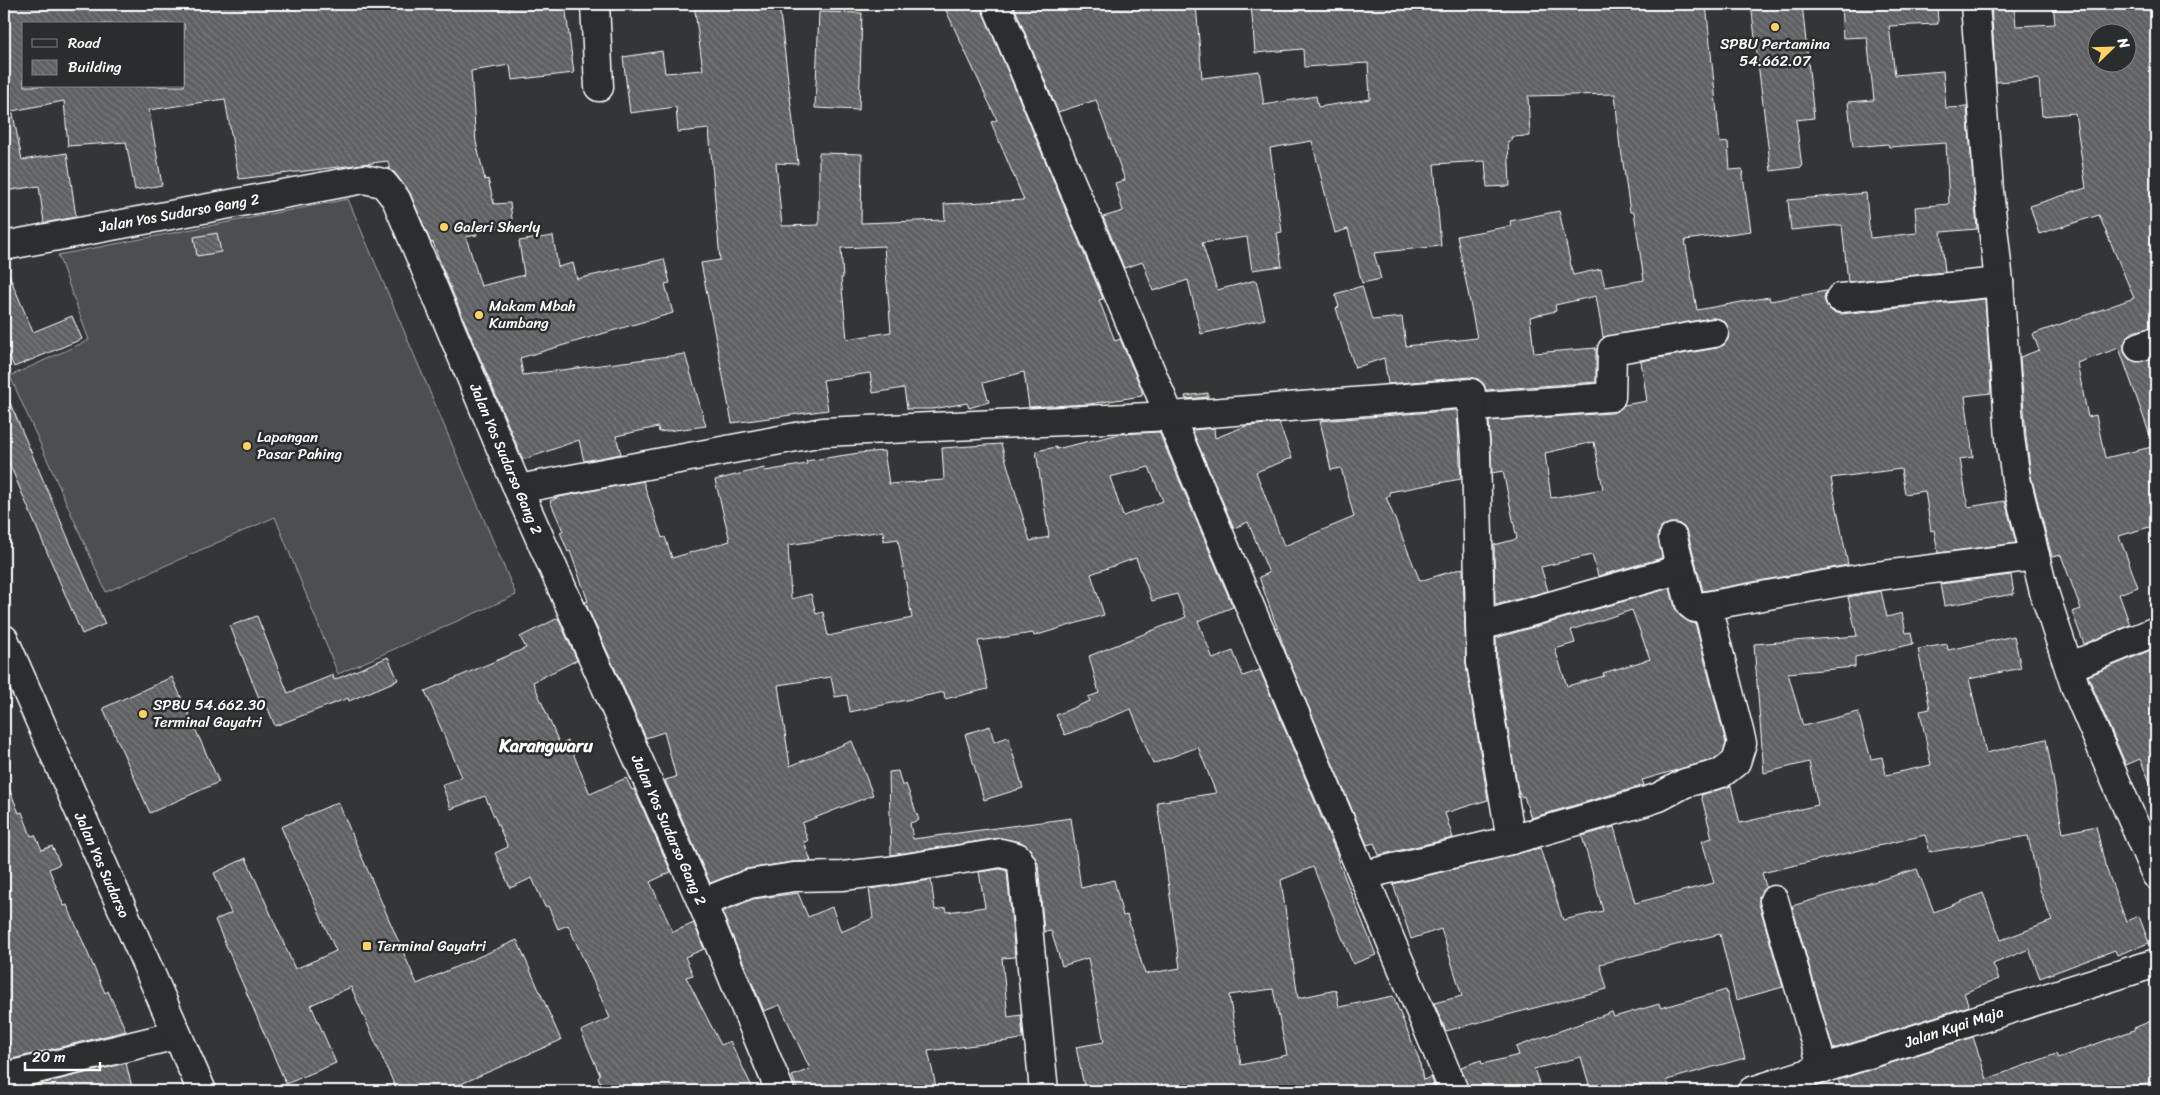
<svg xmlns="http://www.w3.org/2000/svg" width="2160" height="1095" font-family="Sriracha,sans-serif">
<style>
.pitch{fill:#4c4f50;stroke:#a6a7a8}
.building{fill:url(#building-back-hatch);stroke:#fff;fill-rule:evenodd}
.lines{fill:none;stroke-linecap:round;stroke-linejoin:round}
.street-casing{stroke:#fff;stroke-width:31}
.secondary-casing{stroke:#fff;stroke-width:31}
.highway-casing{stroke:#fff;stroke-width:31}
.street{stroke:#2a2d2e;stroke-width:28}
.secondary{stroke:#2a2d2e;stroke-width:28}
.highway{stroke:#2a2d2e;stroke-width:28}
.poi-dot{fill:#ffd166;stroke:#2a2d2e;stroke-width:2}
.labels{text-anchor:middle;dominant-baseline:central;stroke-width:5;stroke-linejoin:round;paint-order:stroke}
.poi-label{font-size:15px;fill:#fff;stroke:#2a2d2e;text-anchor:start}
.street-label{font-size:15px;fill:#fff;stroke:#2a2d2e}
.quarter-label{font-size:18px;font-weight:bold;fill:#fff;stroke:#2a2d2e}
</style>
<defs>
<pattern id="building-back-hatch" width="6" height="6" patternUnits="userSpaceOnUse" patternTransform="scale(1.25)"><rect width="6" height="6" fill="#5f6162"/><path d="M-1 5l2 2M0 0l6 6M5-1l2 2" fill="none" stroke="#77797a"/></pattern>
</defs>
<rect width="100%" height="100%" fill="#333536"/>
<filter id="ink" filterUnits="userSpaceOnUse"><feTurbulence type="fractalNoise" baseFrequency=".02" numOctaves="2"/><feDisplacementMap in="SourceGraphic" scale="10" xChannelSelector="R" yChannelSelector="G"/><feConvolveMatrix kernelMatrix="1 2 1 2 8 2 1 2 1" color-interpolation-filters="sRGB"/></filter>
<g filter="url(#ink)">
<path class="pitch" d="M 348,199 L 516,595 L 338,674 L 275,517 L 106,592 L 10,376 L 89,340 L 58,255 Z"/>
<g class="building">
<path d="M 4,4 L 288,4 L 289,9 L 330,4 L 493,4 L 493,9 L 537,4 L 565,4 L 574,73 L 512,80 L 510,65 L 471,71 L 476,142 L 485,180 L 488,179 L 494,204 L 510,203 L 513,226 L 476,230 L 477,235 L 466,237 L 481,286 L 524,275 L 519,241 L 553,236 L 558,267 L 573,263 L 577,279 L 664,259 L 670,283 L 665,284 L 673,313 L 520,358 L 523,375 L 685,354 L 706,426 L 659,432 L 658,427 L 616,436 L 621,454 L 584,461 L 579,440 L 523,460 L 441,265 L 433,242 L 431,243 L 410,193 L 395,173 L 390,170 L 388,161 L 239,179 L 225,99 L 149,110 L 162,185 L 135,190 L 126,142 L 68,146 L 64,101 L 7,112 L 4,92 L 4,83 L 8,82 L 4,47 ZM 24,24 L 184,24 L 184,86 L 24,86 Z"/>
<path d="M 694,4 L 779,4 L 798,164 L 776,163 L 782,226 L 819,225 L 819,153 L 862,154 L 861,223 L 945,220 L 944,204 L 1024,200 L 991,122 L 997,120 L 943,4 L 981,4 L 982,10 L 1103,299 L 1099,300 L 1115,341 L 1120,339 L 1142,390 L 1142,396 L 1089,404 L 1029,407 L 1024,372 L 983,383 L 989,402 L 969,408 L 967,403 L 933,409 L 907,409 L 904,388 L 873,393 L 870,373 L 823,380 L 828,410 L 732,423 L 701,263 L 720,260 L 709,129 L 678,132 L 676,107 L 630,113 L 623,57 L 662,51 L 665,73 L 703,70 ZM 884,246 L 891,332 L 847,339 L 841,278 L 843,278 L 841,248 Z"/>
<path d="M 1013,4 L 1196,4 L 1202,78 L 1259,71 L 1264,105 L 1316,96 L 1318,107 L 1370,99 L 1368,63 L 1304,67 L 1303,49 L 1255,53 L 1251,4 L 1706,4 L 1720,143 L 1728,142 L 1730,170 L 1742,169 L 1751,231 L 1685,240 L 1697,310 L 1769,297 L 1770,301 L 1826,291 L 1824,299 L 1827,307 L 1833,312 L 1841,314 L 1985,299 L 1991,393 L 1965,396 L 1973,457 L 1960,459 L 1968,507 L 2005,501 L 2016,543 L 1938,553 L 1934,530 L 1931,531 L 1925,491 L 1905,494 L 1901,469 L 1831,478 L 1848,565 L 1703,591 L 1688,534 L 1684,527 L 1678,523 L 1670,523 L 1662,527 L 1658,534 L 1662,558 L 1598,576 L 1592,555 L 1541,567 L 1548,591 L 1495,605 L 1494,545 L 1517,539 L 1503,471 L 1492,473 L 1489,421 L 1612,413 L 1619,410 L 1624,405 L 1647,401 L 1641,361 L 1717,348 L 1724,345 L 1728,339 L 1729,331 L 1726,323 L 1720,319 L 1711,318 L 1603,337 L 1596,296 L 1555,305 L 1556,311 L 1530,317 L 1534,353 L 1596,348 L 1596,382 L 1486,390 L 1484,384 L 1478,379 L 1470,377 L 1388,384 L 1384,358 L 1355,368 L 1336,308 L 1339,307 L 1335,294 L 1362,286 L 1372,320 L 1402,317 L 1406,346 L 1477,338 L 1457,236 L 1511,226 L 1510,221 L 1559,211 L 1573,275 L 1601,269 L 1605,287 L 1644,280 L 1634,212 L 1630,212 L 1621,149 L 1620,149 L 1615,94 L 1528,96 L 1530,136 L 1511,137 L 1512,141 L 1508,141 L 1510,186 L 1487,187 L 1485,161 L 1434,164 L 1441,246 L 1374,253 L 1381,279 L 1362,283 L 1348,229 L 1335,233 L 1312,141 L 1270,148 L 1282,232 L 1277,233 L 1282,266 L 1252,270 L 1247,237 L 1202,243 L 1217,290 L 1256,280 L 1265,319 L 1201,334 L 1188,280 L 1153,291 L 1143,262 L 1124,268 L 1103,217 L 1123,211 L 1115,183 L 1125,180 L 1096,100 L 1058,112 ZM 1594,442 L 1603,489 L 1551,498 L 1545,453 Z"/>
<path d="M 1751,4 L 1802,4 L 1814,118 L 1796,120 L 1802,167 L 1771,171 Z"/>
<path d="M 1841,4 L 1937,4 L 1938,24 L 1889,26 L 1895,75 L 1943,71 L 1946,108 L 1967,107 L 1977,229 L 1941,232 L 1945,272 L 1848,282 L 1842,225 L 1791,230 L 1788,200 L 1866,193 L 1870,238 L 1917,233 L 1915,207 L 1949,204 L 1946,143 L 1889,147 L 1888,144 L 1853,147 L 1848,102 L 1874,100 L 1867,37 L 1843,38 Z"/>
<path d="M 1991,4 L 2014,4 L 2016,26 L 2055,24 L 2053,4 L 2153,4 L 2156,44 L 2156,326 L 2133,332 L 2127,337 L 2124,345 L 2124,352 L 2129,359 L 2136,362 L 2156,357 L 2156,444 L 2153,444 L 2119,348 L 2077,363 L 2088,417 L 2096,415 L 2105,458 L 2156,446 L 2156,525 L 2119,536 L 2138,587 L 2119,594 L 2130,625 L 2084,644 L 2072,612 L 2081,609 L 2061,555 L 2052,557 L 2031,476 L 2026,436 L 2020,357 L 2039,350 L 2033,334 L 2134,298 L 2099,215 L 2039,234 L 2030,206 L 2086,188 L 2075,113 L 2042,116 L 2039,79 L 1996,82 ZM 2098,32 L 2128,32 L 2128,62 L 2098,62 Z"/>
<path d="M 819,12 L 862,13 L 859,110 L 815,108 Z"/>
<path d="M 13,114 L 22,160 L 67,153 L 76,217 L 44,223 L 39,186 L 4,191 L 4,115 Z"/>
<path d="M 217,233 L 221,252 L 197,256 L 194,237 Z"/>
<path d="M 4,263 L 33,332 L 72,316 L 82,339 L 14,367 L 4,342 Z"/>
<path d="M 4,389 L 105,624 L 82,634 L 4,451 Z"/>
<path d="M 1208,393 L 1208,397 L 1186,399 L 1185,396 Z"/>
<path d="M 1457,410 L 1461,479 L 1389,492 L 1390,496 L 1386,497 L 1420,581 L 1463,568 L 1466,665 L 1488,800 L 1445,813 L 1453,838 L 1379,855 L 1374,843 L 1367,845 L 1288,658 L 1259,577 L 1269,573 L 1248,522 L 1234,528 L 1192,430 L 1214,428 L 1215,438 L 1246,426 L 1279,423 L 1292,458 L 1256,472 L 1284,546 L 1354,517 L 1341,468 L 1331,470 L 1320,421 Z"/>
<path d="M 1159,432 L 1233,607 L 1198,621 L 1213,659 L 1233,651 L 1243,676 L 1260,670 L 1338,857 L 1337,858 L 1376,955 L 1353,964 L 1313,867 L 1281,880 L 1298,998 L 1336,990 L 1339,1007 L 1393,996 L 1419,1059 L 1423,1080 L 1431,1077 L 1437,1091 L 1085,1091 L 1076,1047 L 1104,1042 L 1088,958 L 1062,966 L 1051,931 L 1044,932 L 1038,863 L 1030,849 L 1021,842 L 999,838 L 891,855 L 889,772 L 898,771 L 902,786 L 906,784 L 919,820 L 910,823 L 913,839 L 1071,818 L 1081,888 L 1114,880 L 1123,916 L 1127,915 L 1145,974 L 1180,968 L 1157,802 L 1216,793 L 1198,747 L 1153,764 L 1131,709 L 1065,735 L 1056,715 L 1090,701 L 1088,697 L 1099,693 L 1089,656 L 1186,617 L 1177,594 L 1152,601 L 1136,558 L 1091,574 L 1104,615 L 1034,636 L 1033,633 L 978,641 L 988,689 L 945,699 L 944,692 L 850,712 L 847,695 L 835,697 L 831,677 L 778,685 L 790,766 L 852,741 L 873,795 L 802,823 L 808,841 L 804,842 L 811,861 L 792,862 L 746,869 L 710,883 L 665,780 L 676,777 L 664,732 L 646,738 L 585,602 L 588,601 L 570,551 L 568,552 L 560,532 L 563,531 L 550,501 L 559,497 L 643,481 L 662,538 L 665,537 L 672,558 L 730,541 L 715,480 L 764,468 L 765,471 L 807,464 L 806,461 L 859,453 L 884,451 L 889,484 L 944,480 L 942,448 L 1001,444 L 1030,541 L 1049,537 L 1036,451 L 1056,447 L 1056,449 L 1120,434 ZM 1149,467 L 1163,501 L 1123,516 L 1110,477 ZM 883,531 L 884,541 L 898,539 L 912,618 L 828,636 L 823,612 L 816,614 L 811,594 L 791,599 L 788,545 ZM 1273,989 L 1287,1055 L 1241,1065 L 1229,995 Z"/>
<path d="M 2011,575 L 2014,594 L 1944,606 L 1940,584 Z"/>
<path d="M 1670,588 L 1675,608 L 1680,616 L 1691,623 L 1695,623 L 1726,743 L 1723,753 L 1715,759 L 1642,780 L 1644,785 L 1531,818 L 1524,796 L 1521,797 L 1518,791 L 1497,662 L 1496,638 ZM 1632,610 L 1650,659 L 1603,673 L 1604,676 L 1567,686 L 1555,649 L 1575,643 L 1571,630 Z"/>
<path d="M 1881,591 L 1887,617 L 1902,613 L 1906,633 L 1911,632 L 1913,644 L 1855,657 L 1855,667 L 1788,673 L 1803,726 L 1858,712 L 1871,759 L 1882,757 L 1886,775 L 1931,765 L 1920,711 L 1930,709 L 1918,649 L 1947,644 L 1948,650 L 2014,636 L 2021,668 L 1969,679 L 1986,753 L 2046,739 L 2063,833 L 2096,826 L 2105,865 L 2126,921 L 2139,916 L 2149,943 L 2117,955 L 2115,950 L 2040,978 L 2029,949 L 1993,964 L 1999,979 L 1964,993 L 1969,1006 L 1833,1049 L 1792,906 L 1917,869 L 1934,912 L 1983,893 L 2001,940 L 2052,921 L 2040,890 L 2028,836 L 1930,852 L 1925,835 L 1762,873 L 1766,887 L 1759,896 L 1759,904 L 1783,987 L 1736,1000 L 1720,934 L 1600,964 L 1607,989 L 1446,1031 L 1434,1003 L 1462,996 L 1441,929 L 1411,939 L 1393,884 L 1540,848 L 1563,920 L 1603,911 L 1582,836 L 1614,827 L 1635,903 L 1714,883 L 1702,841 L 1712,838 L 1701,795 L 1731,786 L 1740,823 L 1818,805 L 1809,762 L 1764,773 L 1754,644 L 1857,636 L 1848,597 Z"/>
<path d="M 257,616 L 288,693 L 333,675 L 334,680 L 388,657 L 398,680 L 349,701 L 348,698 L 275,726 L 263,696 L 259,698 L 230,626 Z"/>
<path d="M 558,618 L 577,660 L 533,682 L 560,745 L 568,741 L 590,794 L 626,778 L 632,790 L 634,789 L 671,872 L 650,882 L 673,932 L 694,923 L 704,949 L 685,957 L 693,975 L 686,977 L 721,1045 L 730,1041 L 754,1091 L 604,1091 L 598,1077 L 600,1075 L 581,1031 L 610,1018 L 568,925 L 558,929 L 548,906 L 545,907 L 532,878 L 510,888 L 495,853 L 508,847 L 485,796 L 451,809 L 442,785 L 462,777 L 425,691 L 526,648 L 520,637 Z"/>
<path d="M 2156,648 L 2156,796 L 2140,759 L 2126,765 L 2088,676 Z"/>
<path d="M 172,677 L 219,782 L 150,813 L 103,708 Z"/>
<path d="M 990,726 L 994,742 L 1008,737 L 1023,788 L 984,800 L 965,734 Z"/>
<path d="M 4,776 L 19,813 L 22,812 L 31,836 L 35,835 L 42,850 L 52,846 L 60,864 L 49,869 L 64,906 L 67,905 L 105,993 L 108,991 L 126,1031 L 4,1061 L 4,1050 L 10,1047 L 4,1032 Z"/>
<path d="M 338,802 L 417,984 L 517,940 L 561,1040 L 445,1091 L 397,1091 L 351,987 L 311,1005 L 336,1063 L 286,1084 L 215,920 L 231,913 L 214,873 L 246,858 L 295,969 L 336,951 L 281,827 Z"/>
<path d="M 1000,869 L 1007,871 L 1015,957 L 1002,958 L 1008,1017 L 1021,1015 L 1023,1039 L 928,1051 L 937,1091 L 798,1091 L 792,1076 L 810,1069 L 780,1005 L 764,1011 L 722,912 L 753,899 L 798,893 L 808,917 L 832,907 L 841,932 L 873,918 L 869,889 L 931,880 L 935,910 L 946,908 L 947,912 L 985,907 L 979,872 Z"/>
<path d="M 1726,990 L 1745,1058 L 1667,1080 L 1670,1091 L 1591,1091 L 1581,1057 L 1534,1069 L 1542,1091 L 1469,1091 L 1461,1067 L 1481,1060 L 1482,1064 L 1519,1055 L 1516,1047 L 1612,1012 L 1614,1017 L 1659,1004 L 1661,1008 Z"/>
<path d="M 2156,1019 L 2156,1080 L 2126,1091 L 1843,1091 L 1838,1080 L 1973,1037 L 1987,1079 L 2056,1054 L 2058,1058 L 2134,1030 L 2134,1028 Z"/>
<path d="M 126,1063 L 133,1091 L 12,1091 Z"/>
</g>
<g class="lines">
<g class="street-casing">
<g id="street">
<path d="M 595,4 L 599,87"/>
<path d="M 996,4 L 1454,1091"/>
<path d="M 1975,4 L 1989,191 L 1999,282 L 2010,438 L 2016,479 L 2044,592 L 2075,686 L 2156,875"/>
<path d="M 4,246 L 364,179 L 383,183 L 396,199 L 518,489 L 702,903 L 780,1091"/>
<path d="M 1840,298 L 1999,282"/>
<path d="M 2139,347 L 2156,341"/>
<path d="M 1472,407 L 1611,397 L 1612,350 L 1714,333"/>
<path d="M 518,489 L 823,432 L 1171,416 L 1471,393 L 1476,454 L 1481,663 L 1511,840"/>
<path d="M 1673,538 L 1690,604 L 1695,608 L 1869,577 L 2035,556"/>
<path d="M 1480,626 L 1681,569"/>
<path d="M 2069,667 L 2156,631"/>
<path d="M 1364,875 L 1511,840 L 1647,801 L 1659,797 L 1685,783 L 1722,773 L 1736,762 L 1742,743 L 1707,606"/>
<path d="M 1774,900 L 1823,1069"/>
<path d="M 702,903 L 749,884 L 794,877 L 842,876 L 888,871 L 1001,853 L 1017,857 L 1022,865 L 1044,1091"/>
<path d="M 4,1077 L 177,1035"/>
</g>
</g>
<g class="secondary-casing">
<path id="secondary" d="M 1752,1091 L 2156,963"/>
</g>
<g class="highway-casing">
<path id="highway" d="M 4,639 L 202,1091"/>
</g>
<use href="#street" class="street"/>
<use href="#secondary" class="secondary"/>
<use href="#highway" class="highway"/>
</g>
</g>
<g class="poi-dot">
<circle cx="1775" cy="27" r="5"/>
<circle cx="444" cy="227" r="5"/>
<circle cx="479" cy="315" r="5"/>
<circle cx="247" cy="446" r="5"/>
<circle cx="143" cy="714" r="5"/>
<rect x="362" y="941" width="10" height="10" rx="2.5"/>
</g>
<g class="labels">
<g class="poi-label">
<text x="1775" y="44" text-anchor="middle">SPBU Pertamina<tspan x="1775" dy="17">54.662.07</tspan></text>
<text x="454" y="227">Galeri Sherly</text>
<text x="489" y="306">Makam Mbah<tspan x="489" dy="17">Kumbang</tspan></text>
<text x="257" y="437">Lapangan<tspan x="257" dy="17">Pasar Pahing</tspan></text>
<text x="153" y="705">SPBU 54.662.30<tspan x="153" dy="17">Terminal Gayatri</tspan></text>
<text x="377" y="946">Terminal Gayatri</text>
</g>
<g class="street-label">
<text transform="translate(179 213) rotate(-10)">Jalan Yos Sudarso Gang 2</text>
<text transform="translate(506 459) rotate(67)">Jalan Yos Sudarso Gang 2</text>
<text transform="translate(669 830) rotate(66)">Jalan Yos Sudarso Gang 2</text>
<text transform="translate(102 865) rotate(66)">Jalan Yos Sudarso</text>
<text transform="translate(1954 1027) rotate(-18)">Jalan Kyai Maja</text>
</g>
<g class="quarter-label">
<text x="546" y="746">Karangwaru</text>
</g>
</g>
<rect width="2160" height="1095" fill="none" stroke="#2a2d2e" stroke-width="20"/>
<rect x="10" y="10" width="2140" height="1075" fill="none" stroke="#fff" stroke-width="2" filter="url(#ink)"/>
<rect x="22" y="22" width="162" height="65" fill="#2a2d2e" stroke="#7f8182"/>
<rect x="32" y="39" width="25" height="8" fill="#2a2d2e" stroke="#7f8182"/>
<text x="68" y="48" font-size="15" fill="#ffffff">Road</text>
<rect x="32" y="60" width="25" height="15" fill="url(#building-back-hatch)" stroke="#7f8182"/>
<text x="68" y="72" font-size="15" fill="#ffffff">Building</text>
<g transform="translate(2112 48) rotate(67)"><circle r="24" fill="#2a2d2e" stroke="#7f8182"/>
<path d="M0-4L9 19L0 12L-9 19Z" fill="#ffd166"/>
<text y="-8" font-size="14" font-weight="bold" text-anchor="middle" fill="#ffffff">N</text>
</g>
<path d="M25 1062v8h75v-8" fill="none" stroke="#ffffff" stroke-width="2.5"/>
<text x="32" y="1062" font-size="15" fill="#ffffff" stroke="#2a2d2e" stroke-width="4" paint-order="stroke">20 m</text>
</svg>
